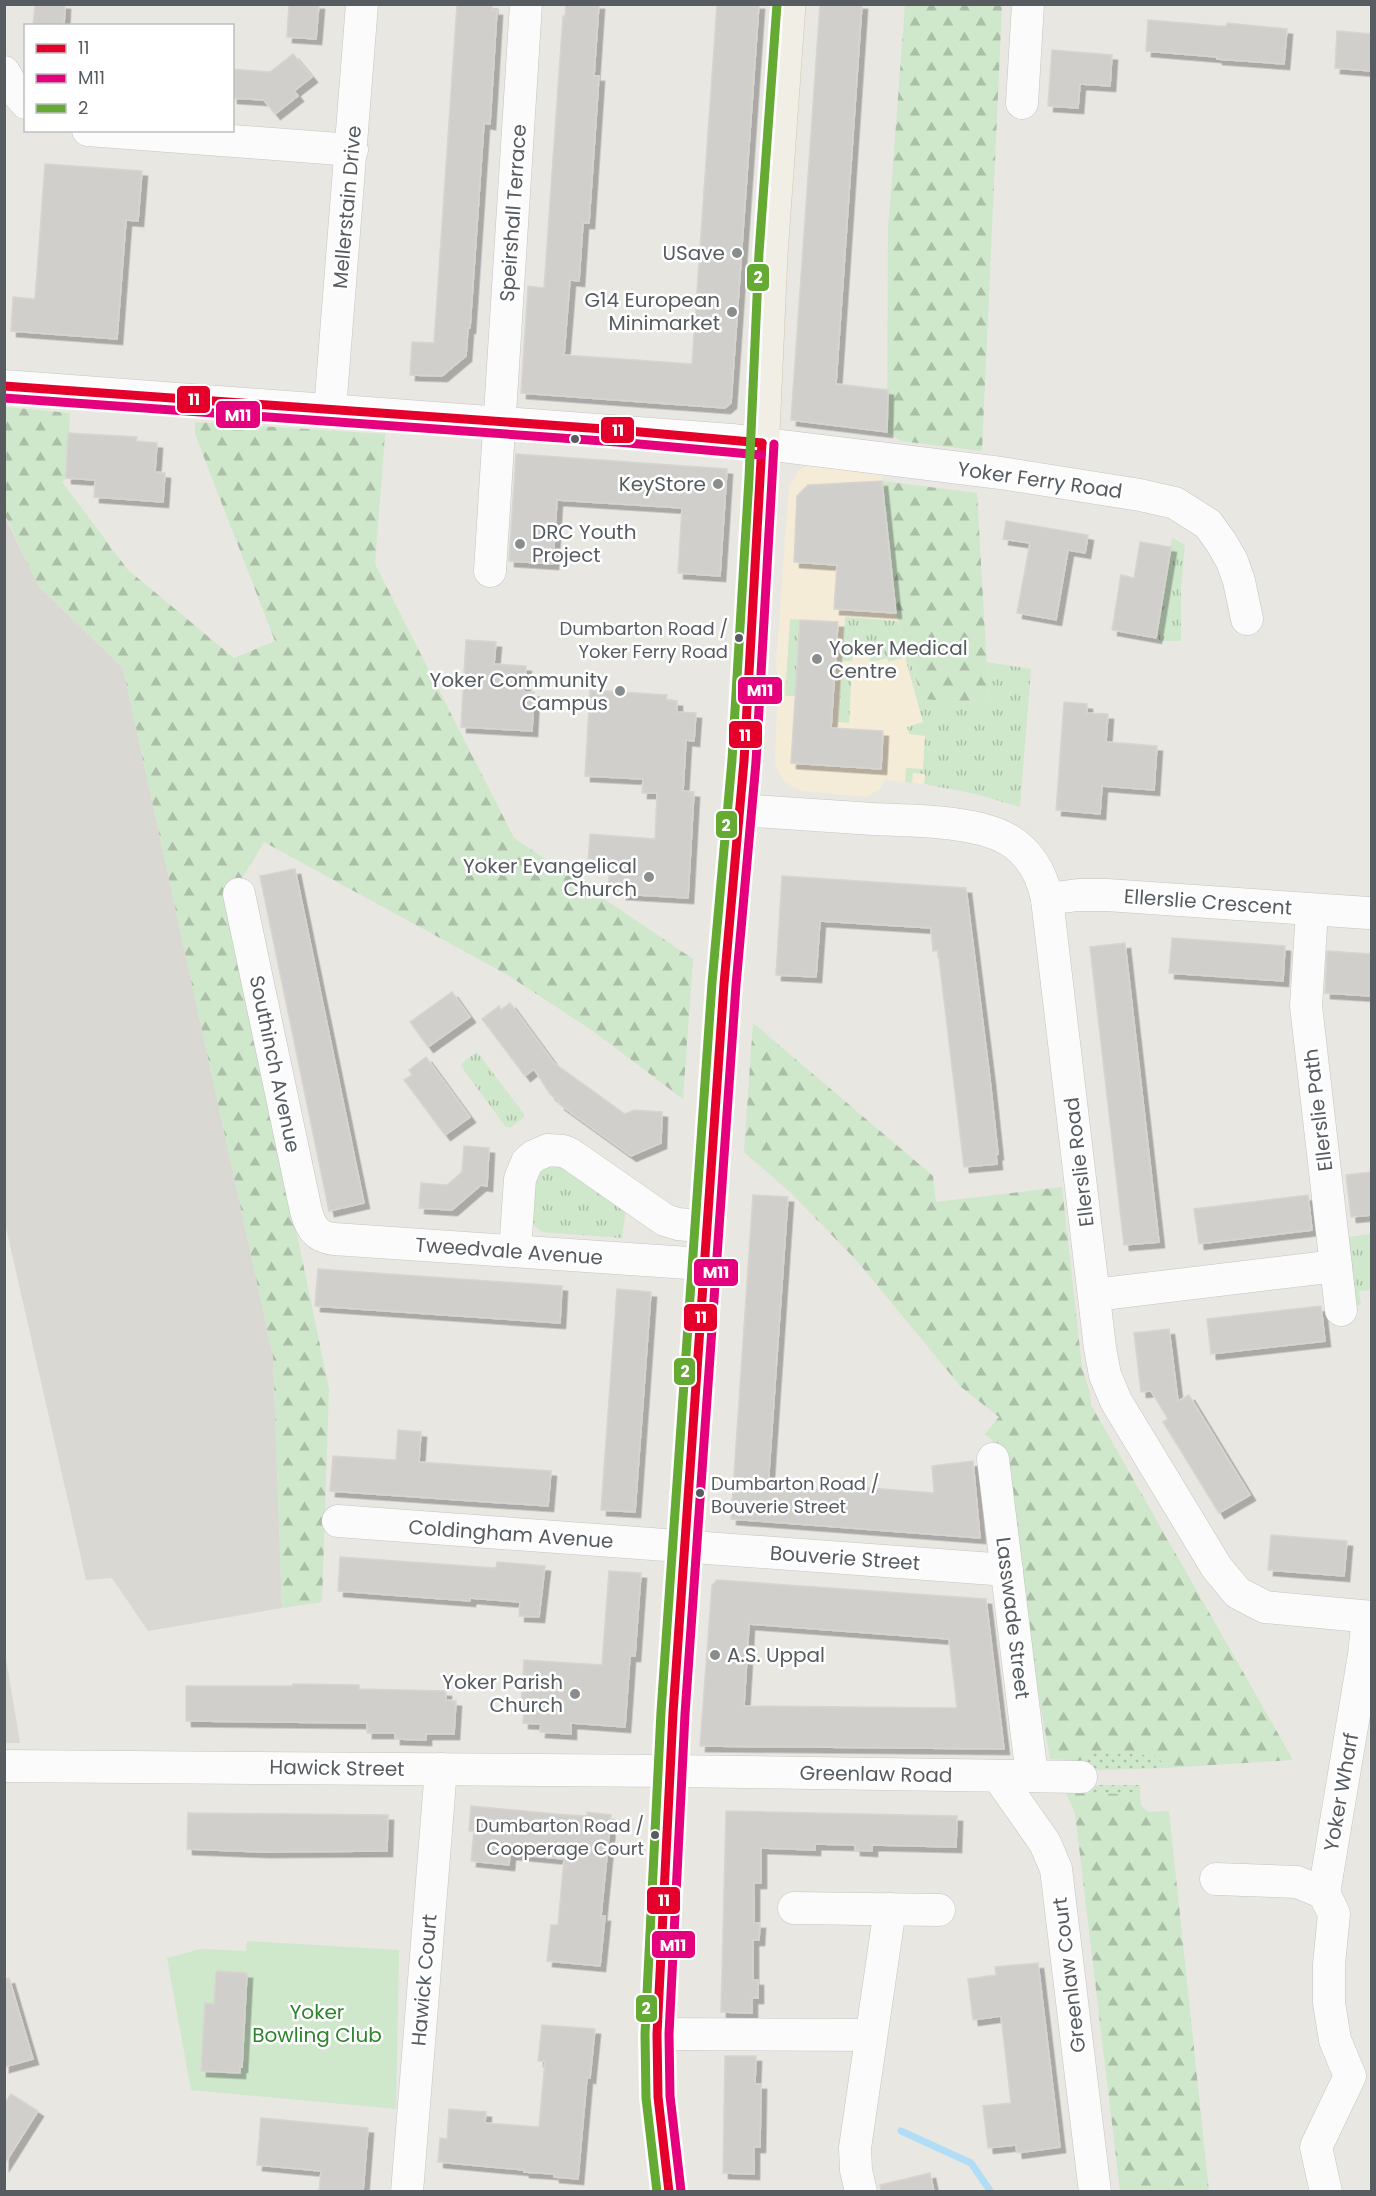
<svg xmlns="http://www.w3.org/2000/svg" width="1376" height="2196" font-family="Poppins,sans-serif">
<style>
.commercial{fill:#f5ecd8}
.industrial{fill:#d9d8d3}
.grass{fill:url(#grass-tufts)}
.forest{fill:url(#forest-firs)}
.park{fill:#cfe7cb}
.garden{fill:url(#garden-dots)}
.pier{fill:#e8e7e2}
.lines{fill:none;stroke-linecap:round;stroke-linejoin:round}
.stream{stroke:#b2ddf6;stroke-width:7}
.building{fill:#d0cfcc;stroke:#d8d5d1;stroke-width:1.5;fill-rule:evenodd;filter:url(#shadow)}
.minor-casing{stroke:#c4c4c3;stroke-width:33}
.major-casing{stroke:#d3c7ad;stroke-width:34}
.minor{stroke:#fcfbfb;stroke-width:32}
.major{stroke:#f1efe5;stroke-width:33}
.bus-1-casing{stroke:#fff;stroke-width:14}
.bus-2-casing{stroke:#fff;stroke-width:14}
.bus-3-casing{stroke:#fff;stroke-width:14}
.bus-1{stroke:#e4002b;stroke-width:9}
.bus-2{stroke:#e5007d;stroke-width:9}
.bus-3{stroke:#64aa33;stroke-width:9}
.poi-dot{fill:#8a8d8e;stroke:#fff;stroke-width:2}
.bus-dot{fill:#575c61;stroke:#fff;stroke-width:2}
.labels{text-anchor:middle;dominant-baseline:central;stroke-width:5;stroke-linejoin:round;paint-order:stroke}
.bus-label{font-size:18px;fill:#575c61;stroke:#fff;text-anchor:end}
.street-label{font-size:20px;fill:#575c61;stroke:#fff}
.poi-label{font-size:20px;fill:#575c61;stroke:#fff;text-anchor:end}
.park-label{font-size:20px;fill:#2e832d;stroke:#fff}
.line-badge{stroke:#fff;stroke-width:2}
.badge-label{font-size:16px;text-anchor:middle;font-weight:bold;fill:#fff}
</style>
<defs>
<pattern id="grass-tufts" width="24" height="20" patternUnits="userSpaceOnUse" patternTransform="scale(1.5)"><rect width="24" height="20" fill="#cfe7cb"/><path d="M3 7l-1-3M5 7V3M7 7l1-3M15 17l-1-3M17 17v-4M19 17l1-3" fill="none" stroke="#abbea8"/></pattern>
<pattern id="forest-firs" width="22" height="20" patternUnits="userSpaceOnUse" patternTransform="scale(1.5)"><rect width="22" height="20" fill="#cfe7cb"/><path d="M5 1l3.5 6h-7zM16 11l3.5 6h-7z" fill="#abbea8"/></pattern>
<pattern id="garden-dots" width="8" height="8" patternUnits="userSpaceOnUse" patternTransform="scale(1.5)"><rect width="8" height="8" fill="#cfe7cb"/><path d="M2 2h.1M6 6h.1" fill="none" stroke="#abbea8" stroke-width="1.8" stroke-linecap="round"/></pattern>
<filter id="shadow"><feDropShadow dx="5.5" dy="5.5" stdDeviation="0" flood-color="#0004"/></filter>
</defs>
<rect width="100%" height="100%" fill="#e8e7e2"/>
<path class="commercial" d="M 812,464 L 881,470 L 896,613 L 922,699 L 930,785 L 885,780 L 879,790 L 866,797 L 803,791 L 794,788 L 785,781 L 777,770 L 775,761 L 778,682 L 776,665 L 789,486 L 799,470 Z"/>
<g class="industrial">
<path d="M 4,515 L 39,587 L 123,668 L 273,1356 L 282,1608 L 148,1631 L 112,1578 L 86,1580 L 5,1223 Z"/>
<path d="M 4,1651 L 7,1664 L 20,1743 L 5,1743 Z"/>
</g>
<g class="grass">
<path d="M 1172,538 L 1185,545 L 1181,588 L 1181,641 L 1161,641 L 1156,638 Z"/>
<path d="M 845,617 L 898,621 L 922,699 L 989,704 L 987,662 L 1031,669 L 1020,807 L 976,794 L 924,784 L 925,774 L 913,773 L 912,783 L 905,782 L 906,768 L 923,769 L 925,736 L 909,734 L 907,727 L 923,722 L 905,657 L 888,662 L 887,658 L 870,663 L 870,656 L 853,655 L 852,661 L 842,661 Z"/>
<path d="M 790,619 L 800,620 L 795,696 L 785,696 Z"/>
<path d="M 842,667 L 852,668 L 849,723 L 838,722 Z"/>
<path d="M 477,1052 L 524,1114 L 524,1117 L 510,1128 L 505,1126 L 461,1066 L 462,1063 Z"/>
<path d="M 558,1165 L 626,1208 L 622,1238 L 542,1232 L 535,1226 L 530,1219 L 536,1175 L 546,1168 Z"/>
<path d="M 1371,1234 L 1371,1290 L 1359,1291 L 1361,1305 L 1356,1306 L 1348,1237 Z"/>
</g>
<g class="forest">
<path d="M 905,5 L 1002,5 L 982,451 L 901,441 L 887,432 L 888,230 Z"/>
<path d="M 5,407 L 70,413 L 66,478 L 62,482 L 128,570 L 234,658 L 275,641 L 195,434 L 195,422 L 385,434 L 375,564 L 514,838 L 693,959 L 683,1099 L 593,1031 L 506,974 L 264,842 L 228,901 L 329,1389 L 322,1602 L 282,1608 L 273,1356 L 123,668 L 39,587 L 5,515 Z"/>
<path d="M 882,481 L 977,493 L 989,704 L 922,699 L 896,613 Z"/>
<path d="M 753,1023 L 933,1176 L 936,1202 L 1062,1187 L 1082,1368 L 1090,1393 L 1091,1405 L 1293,1760 L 1166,1768 L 1157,1756 L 1094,1751 L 1080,1761 L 1050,1759 L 1018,1577 L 999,1446 L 985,1434 L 999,1417 L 961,1387 L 858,1262 L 791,1193 L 744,1152 Z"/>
<path d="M 1064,1789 L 1089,1793 L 1140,1794 L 1141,1805 L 1148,1812 L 1169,1811 L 1209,2191 L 1120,2191 L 1075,1813 Z"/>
</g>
<path class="park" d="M 247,1941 L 399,1950 L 396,2109 L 191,2090 L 167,1958 L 201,1949 L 246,1951 Z"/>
<g class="garden">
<path d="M 1094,1751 L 1157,1756 L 1166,1768 L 1097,1770 L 1080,1761 Z"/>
<path d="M 1096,1785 L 1140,1785 L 1140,1794 L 1089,1793 L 1090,1789 Z"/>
</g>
<path class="pier" d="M 1330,652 L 1371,653 L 1371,672 L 1329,670 Z"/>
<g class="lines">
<path class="stream" d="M 901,2131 L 971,2163 L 991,2192"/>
</g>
<g class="building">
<path d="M 35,4 L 65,4 L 64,26 L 33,26 Z"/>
<path d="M 289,4 L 319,4 L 316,39 L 287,37 Z"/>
<path d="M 457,4 L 492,4 L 492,10 L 497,10 L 490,124 L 484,123 L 470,328 L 468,328 L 466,356 L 442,376 L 410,375 L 412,342 L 434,343 Z"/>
<path d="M 566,4 L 599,4 L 594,76 L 599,76 L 589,223 L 583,223 L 579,281 L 570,280 L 564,355 L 692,364 L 717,4 L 759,4 L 731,403 L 725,408 L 521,393 L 528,286 L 544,288 L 563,16 L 565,17 Z"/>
<path d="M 820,4 L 862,4 L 836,384 L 888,390 L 887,432 L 791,420 Z"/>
<path d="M 1148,20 L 1219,26 L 1226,26 L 1227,23 L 1287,29 L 1284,64 L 1217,59 L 1217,57 L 1146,51 Z"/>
<path d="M 1337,31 L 1371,34 L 1371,71 L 1335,68 Z"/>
<path d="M 1052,50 L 1112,55 L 1110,86 L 1080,84 L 1078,108 L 1048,106 Z"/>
<path d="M 293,54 L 312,77 L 294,91 L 298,96 L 275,114 L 264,100 L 232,98 L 232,69 L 270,72 Z"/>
<path d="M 45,164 L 142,171 L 138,221 L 126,220 L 117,339 L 11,331 L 13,297 L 35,299 Z"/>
<path d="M 68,433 L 137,437 L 136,441 L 157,443 L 155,472 L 165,473 L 163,502 L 94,497 L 95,480 L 66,478 Z"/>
<path d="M 516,454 L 727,469 L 720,576 L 678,573 L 682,508 L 557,500 L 553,564 L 509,561 Z"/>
<path d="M 882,481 L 896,613 L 834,609 L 837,565 L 794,562 L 797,496 L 808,485 Z"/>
<path d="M 1006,521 L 1088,535 L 1085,553 L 1068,550 L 1056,620 L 1017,613 L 1030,543 L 1003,539 Z"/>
<path d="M 1140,542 L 1171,547 L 1156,638 L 1112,630 L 1121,575 L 1134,578 Z"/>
<path d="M 800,620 L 838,622 L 831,728 L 883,731 L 881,769 L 791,763 Z"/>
<path d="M 466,640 L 496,642 L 494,664 L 526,666 L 524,692 L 534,692 L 532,731 L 461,727 Z"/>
<path d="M 590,690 L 667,695 L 666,700 L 677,701 L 677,712 L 696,713 L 694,741 L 686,740 L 683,791 L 694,792 L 688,898 L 621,894 L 622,891 L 608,890 L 610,864 L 588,863 L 590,834 L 655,839 L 657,793 L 642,793 L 643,779 L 585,776 Z"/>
<path d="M 1064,702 L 1087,704 L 1087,713 L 1108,714 L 1106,742 L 1157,746 L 1154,790 L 1102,786 L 1100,814 L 1056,810 Z"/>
<path d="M 295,869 L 364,1203 L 329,1211 L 260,876 Z"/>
<path d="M 782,876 L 966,888 L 990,1079 L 998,1154 L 996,1155 L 997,1164 L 964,1167 L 938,950 L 933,951 L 931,928 L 820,921 L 816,977 L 776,975 Z"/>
<path d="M 1172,938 L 1285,946 L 1283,981 L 1169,973 Z"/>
<path d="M 1125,943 L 1159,1242 L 1124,1245 L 1090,947 Z"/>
<path d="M 1327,951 L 1371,954 L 1371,996 L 1325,993 Z"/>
<path d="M 452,992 L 470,1017 L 428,1047 L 410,1022 Z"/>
<path d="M 510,1003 L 554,1063 L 625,1114 L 634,1110 L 662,1112 L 661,1143 L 631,1156 L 559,1104 L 560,1102 L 550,1094 L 534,1069 L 525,1076 L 482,1019 L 499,1006 L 501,1010 Z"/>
<path d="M 426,1057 L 470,1117 L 445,1135 L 404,1080 L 412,1075 L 409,1070 Z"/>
<path d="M 464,1146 L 489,1148 L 487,1186 L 481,1185 L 452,1210 L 419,1208 L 421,1183 L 447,1185 L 462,1172 Z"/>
<path d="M 1371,1172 L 1371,1215 L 1351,1217 L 1346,1175 Z"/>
<path d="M 753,1195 L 788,1197 L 768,1486 L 845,1491 L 845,1486 L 934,1493 L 932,1466 L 973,1461 L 980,1538 L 731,1519 Z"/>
<path d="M 1308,1195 L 1312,1230 L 1199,1244 L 1194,1209 Z"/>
<path d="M 318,1269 L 562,1286 L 560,1323 L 315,1306 Z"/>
<path d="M 617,1289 L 651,1292 L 635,1512 L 601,1510 Z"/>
<path d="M 1321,1306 L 1325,1341 L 1211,1354 L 1207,1319 Z"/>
<path d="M 1169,1329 L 1178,1401 L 1189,1395 L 1250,1495 L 1219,1513 L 1163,1422 L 1168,1419 L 1151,1391 L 1141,1392 L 1134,1333 Z"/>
<path d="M 398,1430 L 421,1432 L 419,1462 L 551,1471 L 548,1506 L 330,1491 L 333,1456 L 396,1460 Z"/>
<path d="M 1271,1535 L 1347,1541 L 1344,1576 L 1268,1570 Z"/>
<path d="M 340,1557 L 496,1568 L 497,1562 L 545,1566 L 539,1617 L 519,1616 L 520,1602 L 470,1598 L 470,1601 L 338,1591 Z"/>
<path d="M 609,1571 L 641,1573 L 635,1656 L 630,1656 L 625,1727 L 571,1723 L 571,1734 L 540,1732 L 541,1724 L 523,1723 L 524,1709 L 521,1709 L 524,1660 L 602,1665 Z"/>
<path d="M 717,1580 L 986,1599 L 1004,1749 L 700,1746 L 712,1585 ZM 749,1624 L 949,1639 L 957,1708 L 744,1706 Z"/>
<path d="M 293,1684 L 359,1685 L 359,1689 L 446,1691 L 446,1700 L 456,1701 L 454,1734 L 426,1734 L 426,1740 L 395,1739 L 395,1733 L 367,1733 L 367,1723 L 186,1721 L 186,1686 L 293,1686 Z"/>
<path d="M 471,1806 L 556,1814 L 587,1816 L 587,1812 L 611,1815 L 601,1916 L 605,1916 L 600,1966 L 547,1961 L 551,1925 L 558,1925 L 564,1859 L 510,1854 L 509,1865 L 471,1861 L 474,1831 L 469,1831 Z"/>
<path d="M 726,1811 L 957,1816 L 956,1847 L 872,1845 L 872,1851 L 855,1850 L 855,1845 L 815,1844 L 815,1850 L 761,1848 L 761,1883 L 754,1883 L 754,1923 L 760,1923 L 759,1940 L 753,1940 L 753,1980 L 758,1980 L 758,1998 L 752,1998 L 752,2013 L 721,2012 Z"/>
<path d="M 188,1813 L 388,1815 L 387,1851 L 263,1852 L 187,1849 Z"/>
<path d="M 1038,1963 L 1060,2147 L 1017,2153 L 1016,2145 L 988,2148 L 983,2106 L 1011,2103 L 1001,2016 L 973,2020 L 968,1979 L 996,1975 L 995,1967 Z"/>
<path d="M 216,1971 L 247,1973 L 242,2067 L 240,2067 L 240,2073 L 201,2071 L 205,2003 L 214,2004 Z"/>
<path d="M 9,1978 L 33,2059 L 4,2067 L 4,1979 Z"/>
<path d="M 542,2025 L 595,2029 L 590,2078 L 587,2077 L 578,2179 L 554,2177 L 554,2174 L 524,2172 L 524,2170 L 438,2162 L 440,2138 L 447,2139 L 449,2109 L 486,2112 L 485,2123 L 539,2127 L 545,2061 L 538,2061 Z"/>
<path d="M 725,2056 L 756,2056 L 755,2084 L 761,2084 L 760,2147 L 754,2147 L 754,2174 L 723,2173 Z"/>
<path d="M 11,2094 L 38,2111 L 4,2165 L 4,2104 Z"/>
<path d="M 261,2118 L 368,2128 L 363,2192 L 319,2192 L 321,2171 L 257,2165 Z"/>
<path d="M 930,2173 L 934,2192 L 881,2192 L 880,2185 Z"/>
</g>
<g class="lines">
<g class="minor-casing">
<g id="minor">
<path d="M 4,72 L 14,89 L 26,103"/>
<path d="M 1022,103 L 1028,4"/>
<path d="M 88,130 L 352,150"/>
<path d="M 4,386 L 732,440 L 1001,473 L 1140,495 L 1175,503 L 1208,524 L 1221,542 L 1232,561 L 1239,581 L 1247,619"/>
<path d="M 330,410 L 362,4"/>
<path d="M 490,571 L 526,4"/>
<path d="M 740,810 C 785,813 829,816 873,819 C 912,821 976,820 1009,840 C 1030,853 1042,875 1047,899 L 1100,1348 L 1105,1375 L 1116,1401 L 1217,1568 L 1238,1593 L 1265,1607 L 1372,1617"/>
<path d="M 239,894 L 306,1211 C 311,1228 316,1237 334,1239 L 703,1264"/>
<path d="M 1047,899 L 1078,895 L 1107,895 L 1368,913"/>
<path d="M 1312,910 L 1306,1006 L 1341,1310"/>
<path d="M 515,1251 L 520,1179 L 527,1162 L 534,1156 L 548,1150 L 563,1151 L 570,1154 L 665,1220 L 678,1224 L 706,1227"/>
<path d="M 1094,1295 L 1336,1266"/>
<path d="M 993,1459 L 1032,1776"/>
<path d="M 338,1521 L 1007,1570"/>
<path d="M 4,1766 L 670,1771 L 1081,1777"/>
<path d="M 998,1776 L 1045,1843 L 1056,1869 L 1095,2192"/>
<path d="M 1216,1879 L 1297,1882 L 1324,1893 L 1334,1914 L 1329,1964 L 1329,2003 L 1335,2040 L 1350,2076 L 1316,2147 L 1326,2192"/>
<path d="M 1324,1893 L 1364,1655 L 1368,1617"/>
<path d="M 794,1908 L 939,1910"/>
<path d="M 657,2034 L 871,2035"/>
<path d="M 407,2192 L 441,1769"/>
<path d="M 861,2192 L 856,2170 L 855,2148 L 890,1909"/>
</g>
</g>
<g class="major-casing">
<path id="major" d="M 669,2192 L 658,2097 L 657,2034 L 673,1713 L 724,984 L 744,761 L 761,479 L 771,254 L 789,4"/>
</g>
<use href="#minor" class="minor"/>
<use href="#major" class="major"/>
<g class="bus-1-casing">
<g id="bus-1">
<path d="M 4,386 L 618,430 L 762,443"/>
<path d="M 669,2192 L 658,2097 L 657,2034 L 673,1713 L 724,984 L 744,761 L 762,443"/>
</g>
</g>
<g class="bus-2-casing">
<g id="bus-2">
<path d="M 4,398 L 617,442 L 761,455"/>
<path d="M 681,2191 L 670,2096 L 669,2034 L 685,1714 L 736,985 L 756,762 L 774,444"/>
</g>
</g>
<g class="bus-3-casing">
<path id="bus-3" d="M 657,2192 L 646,2098 L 645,2034 L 661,1712 L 712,983 L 732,760 L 749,478 L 759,253 L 777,4"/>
</g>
<use href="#bus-1" class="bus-1"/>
<use href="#bus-2" class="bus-2"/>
<use href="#bus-3" class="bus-3"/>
</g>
<g class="poi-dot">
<circle cx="737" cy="253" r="6"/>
<circle cx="732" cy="312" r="6"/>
<circle cx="718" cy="484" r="6"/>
<circle cx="520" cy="544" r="6"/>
<circle cx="817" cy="659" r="6"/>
<circle cx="620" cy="691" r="6"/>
<circle cx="649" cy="877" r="6"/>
<circle cx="715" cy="1655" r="6"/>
<circle cx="575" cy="1694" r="6"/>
</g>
<g class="bus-dot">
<circle cx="575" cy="439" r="5"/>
<circle cx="739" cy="638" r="5"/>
<circle cx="700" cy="1493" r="5"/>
<circle cx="655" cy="1835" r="5"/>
</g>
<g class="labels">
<g class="bus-label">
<text x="728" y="628">Dumbarton Road /<tspan x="728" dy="23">Yoker Ferry Road</tspan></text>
<text x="711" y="1483" text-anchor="start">Dumbarton Road /<tspan x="711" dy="23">Bouverie Street</tspan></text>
<text x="644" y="1825">Dumbarton Road /<tspan x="644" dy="23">Cooperage Court</tspan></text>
</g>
<g class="street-label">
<text transform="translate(347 207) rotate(-85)">Mellerstain Drive</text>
<text transform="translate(513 213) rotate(-86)">Speirshall Terrace</text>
<text transform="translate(1040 480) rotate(8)">Yoker Ferry Road</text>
<text transform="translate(1208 902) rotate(4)">Ellerslie Crescent</text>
<text transform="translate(275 1064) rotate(78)">Southinch Avenue</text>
<text transform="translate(1318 1110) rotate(-97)">Ellerslie Path</text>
<text transform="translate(1079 1162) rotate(-97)">Ellerslie Road</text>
<text transform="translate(509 1251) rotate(4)">Tweedvale Avenue</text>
<text transform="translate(511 1534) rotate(4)">Coldingham Avenue</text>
<text transform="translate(845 1558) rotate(4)">Bouverie Street</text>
<text transform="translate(1013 1618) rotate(83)">Lasswade Street</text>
<text transform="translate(337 1768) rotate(1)">Hawick Street</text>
<text transform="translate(876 1774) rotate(1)">Greenlaw Road</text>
<text transform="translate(1341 1792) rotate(-80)">Yoker Wharf</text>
<text transform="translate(1069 1975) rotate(-97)">Greenlaw Court</text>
<text transform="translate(424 1980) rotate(-85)">Hawick Court</text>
</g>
<g class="poi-label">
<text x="725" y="253">USave</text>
<text x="720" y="300">G14 European<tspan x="720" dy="23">Minimarket</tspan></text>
<text x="706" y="484">KeyStore</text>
<text x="532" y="532" text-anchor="start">DRC Youth<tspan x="532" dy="23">Project</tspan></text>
<text x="829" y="648" text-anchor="start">Yoker Medical<tspan x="829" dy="23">Centre</tspan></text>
<text x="608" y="680">Yoker Community<tspan x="608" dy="23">Campus</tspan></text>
<text x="637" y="866">Yoker Evangelical<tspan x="637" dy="23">Church</tspan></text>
<text x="727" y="1655" text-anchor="start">A.S. Uppal</text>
<text x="563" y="1682">Yoker Parish<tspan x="563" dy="23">Church</tspan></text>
</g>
<g class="park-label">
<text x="317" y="2012">Yoker<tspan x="317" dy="23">Bowling Club</tspan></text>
</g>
</g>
<g class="line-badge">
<rect x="746" y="263" width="24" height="29" rx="6" fill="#64aa33"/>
<rect x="176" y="385" width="35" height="29" rx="6" fill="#e4002b"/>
<rect x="215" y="400" width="46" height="29" rx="6" fill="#e5007d"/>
<rect x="600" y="416" width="35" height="28" rx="6" fill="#e4002b"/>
<rect x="737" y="676" width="46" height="29" rx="6" fill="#e5007d"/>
<rect x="728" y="720" width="35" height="29" rx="6" fill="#e4002b"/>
<rect x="715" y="810" width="23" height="29" rx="6" fill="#64aa33"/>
<rect x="693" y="1258" width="46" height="29" rx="6" fill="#e5007d"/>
<rect x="683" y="1303" width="35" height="29" rx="6" fill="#e4002b"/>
<rect x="673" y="1357" width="23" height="29" rx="6" fill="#64aa33"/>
<rect x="646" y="1886" width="35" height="29" rx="6" fill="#e4002b"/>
<rect x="651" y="1930" width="45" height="29" rx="6" fill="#e5007d"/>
<rect x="635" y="1994" width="23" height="29" rx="6" fill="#64aa33"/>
</g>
<g class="badge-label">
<text x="758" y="283">2</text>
<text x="194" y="405">11</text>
<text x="238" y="421">M11</text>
<text x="618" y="436">11</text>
<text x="760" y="696">M11</text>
<text x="745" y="741">11</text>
<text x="726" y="831">2</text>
<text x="716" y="1278">M11</text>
<text x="701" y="1323">11</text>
<text x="685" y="1377">2</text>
<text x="664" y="1906">11</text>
<text x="673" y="1951">M11</text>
<text x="646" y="2014">2</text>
</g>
<rect width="1376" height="2196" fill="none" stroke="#575c61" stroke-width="12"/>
<rect x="24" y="24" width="210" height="108" fill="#ffffff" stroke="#bcbec0" stroke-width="1.5"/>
<rect x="36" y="44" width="30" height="9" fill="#e4002b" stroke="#bcbec0" stroke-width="1.5"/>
<text x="78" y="54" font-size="18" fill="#575c61">11</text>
<rect x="36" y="74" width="30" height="9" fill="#e5007d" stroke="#bcbec0" stroke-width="1.5"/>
<text x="78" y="84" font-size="18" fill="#575c61">M11</text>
<rect x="36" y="104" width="30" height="9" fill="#64aa33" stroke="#bcbec0" stroke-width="1.5"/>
<text x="78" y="114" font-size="18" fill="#575c61">2</text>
</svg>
